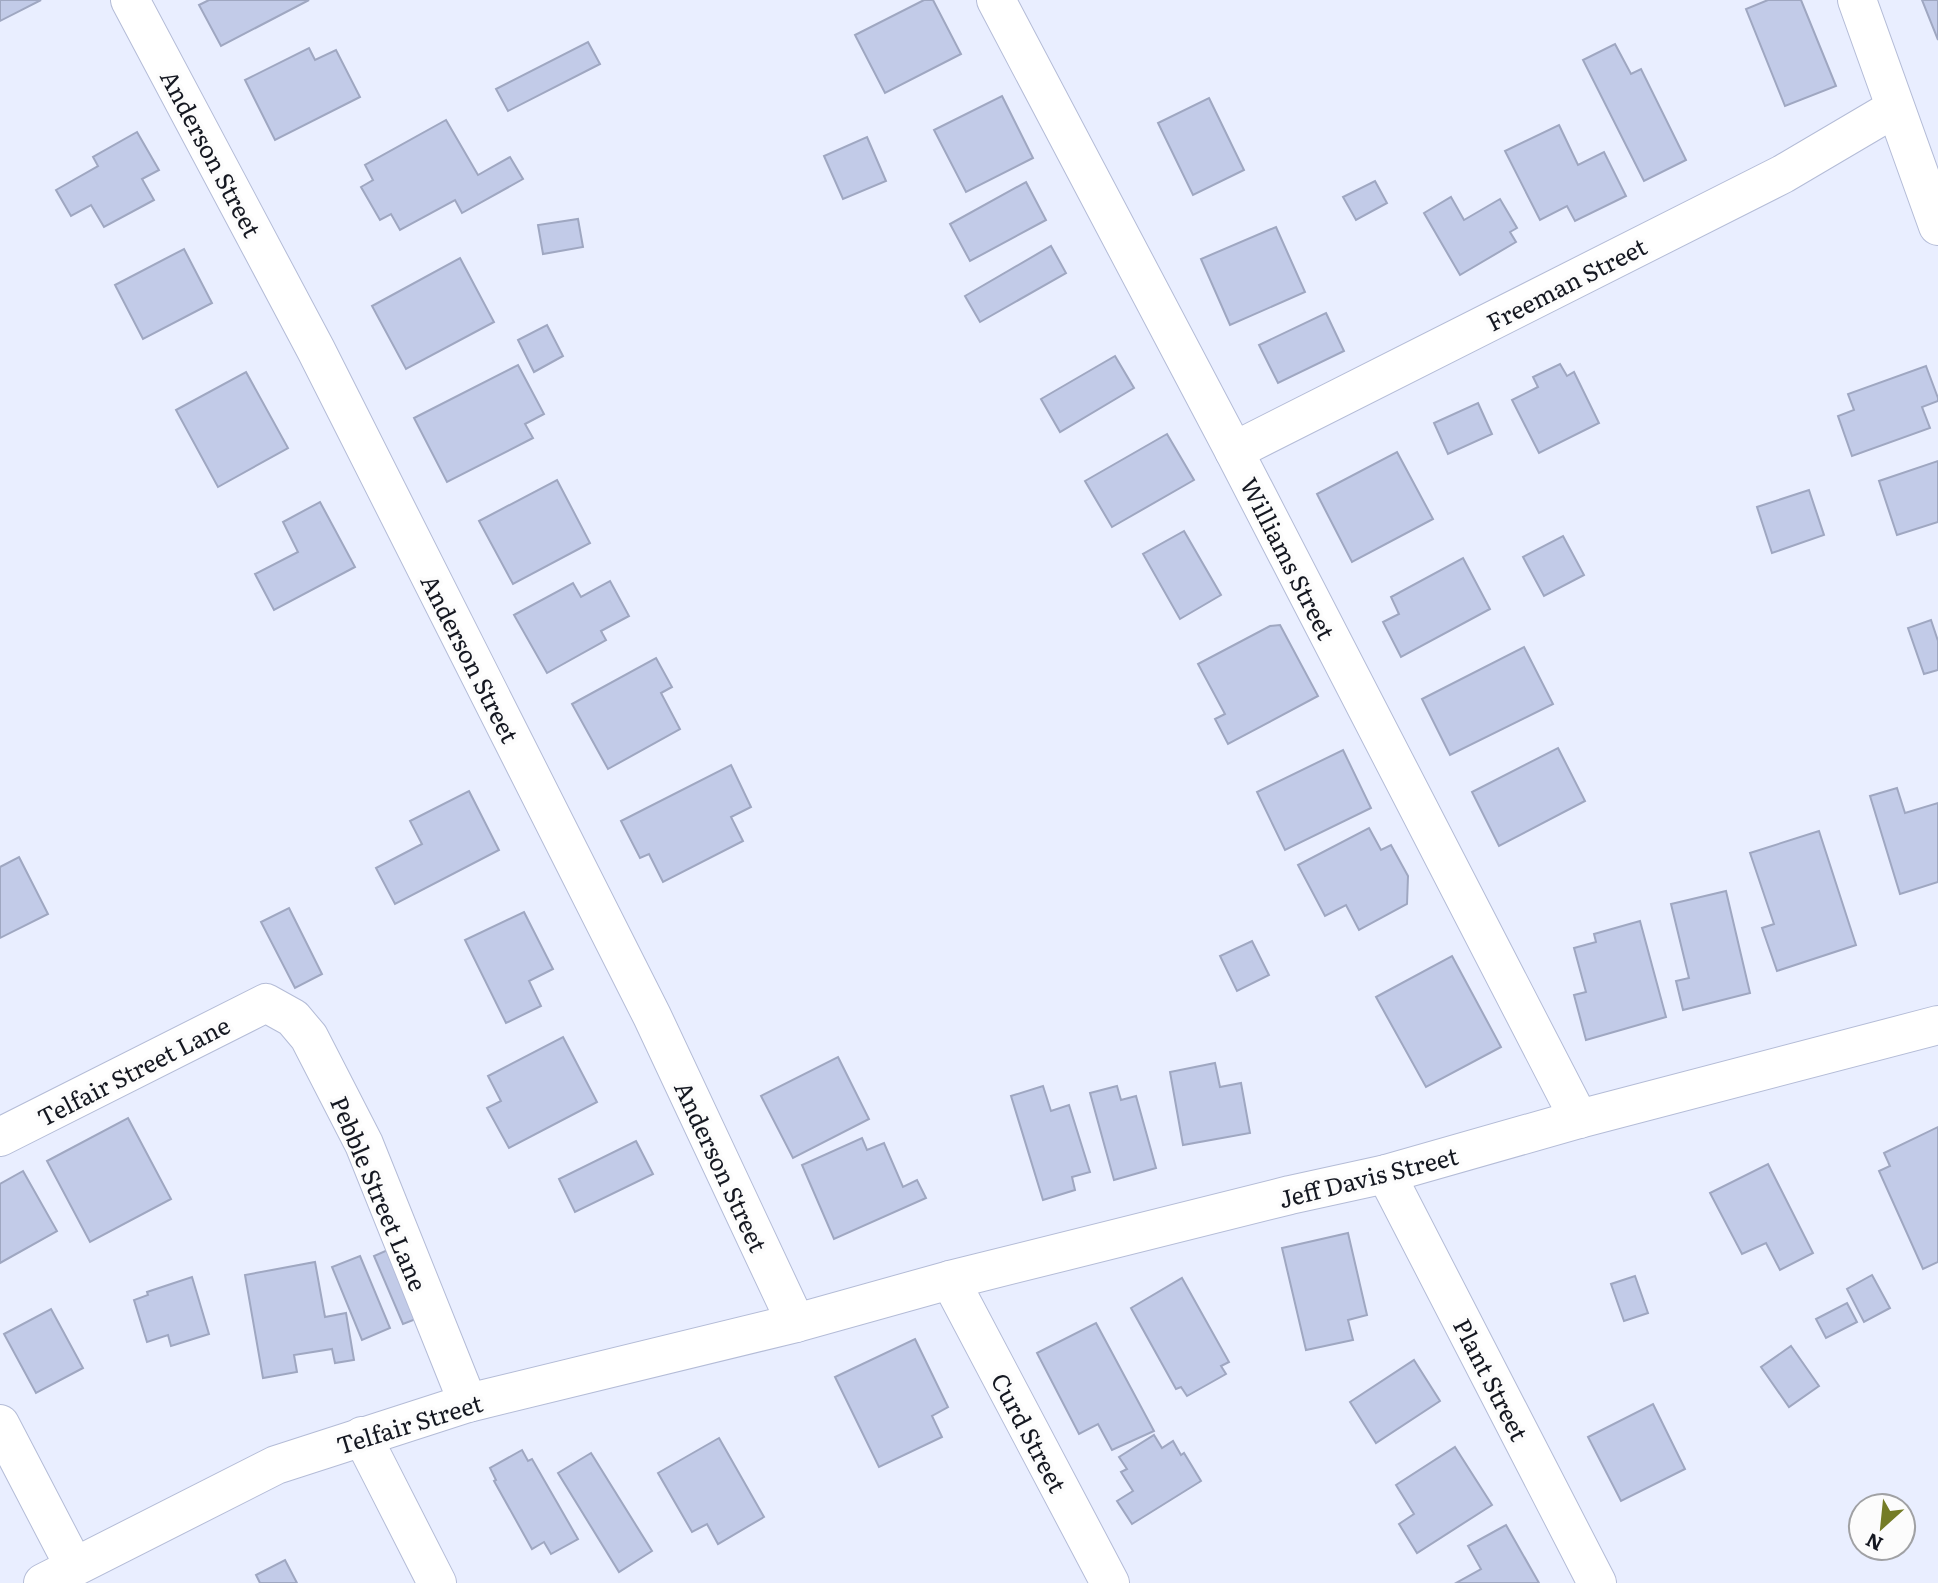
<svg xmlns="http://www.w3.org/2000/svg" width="1938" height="1583" font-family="Literata,serif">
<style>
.building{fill:#c2cbe8;stroke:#9fa7c1;stroke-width:2}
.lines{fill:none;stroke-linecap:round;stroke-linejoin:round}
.minor-casing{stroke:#b4bcd7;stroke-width:40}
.minor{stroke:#fff;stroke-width:38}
.labels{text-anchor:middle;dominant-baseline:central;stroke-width:7;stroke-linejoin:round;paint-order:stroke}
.street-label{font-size:24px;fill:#151821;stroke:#fcfcfc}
</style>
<rect width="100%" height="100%" fill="#e9eeff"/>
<g class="building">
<path d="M 0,0 L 41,0 L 0,21 Z"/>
<path d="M 209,0 L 309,0 L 221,46 L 199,5 Z"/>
<path d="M 924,0 L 933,0 L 961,54 L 885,93 L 855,35 Z"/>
<path d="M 1768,0 L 1801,0 L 1836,86 L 1785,106 L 1746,9 Z"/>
<path d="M 1922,0 L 1938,0 L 1938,40 Z"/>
<path d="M 588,42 L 600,64 L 508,111 L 496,89 Z"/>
<path d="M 1615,44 L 1631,74 L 1641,69 L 1686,160 L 1644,181 L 1583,60 Z"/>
<path d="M 309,48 L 315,60 L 336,50 L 360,97 L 275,140 L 245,80 Z"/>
<path d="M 1002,96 L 1033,158 L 966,192 L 934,130 Z"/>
<path d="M 1209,98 L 1244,170 L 1193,195 L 1158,123 Z"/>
<path d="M 446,120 L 478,175 L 510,157 L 523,179 L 462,213 L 455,200 L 400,230 L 391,214 L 380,220 L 361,187 L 373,180 L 365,165 Z"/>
<path d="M 1559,125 L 1578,165 L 1604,152 L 1626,196 L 1575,221 L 1567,206 L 1540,220 L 1505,151 Z"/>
<path d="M 137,132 L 159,170 L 142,179 L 154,200 L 104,227 L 91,205 L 71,216 L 56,190 L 98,166 L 93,157 Z"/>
<path d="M 867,137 L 886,181 L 843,199 L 824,156 Z"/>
<path d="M 1375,181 L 1387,203 L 1356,220 L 1343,197 Z"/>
<path d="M 1026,182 L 1046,220 L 970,261 L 950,224 Z"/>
<path d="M 1451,197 L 1464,220 L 1500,199 L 1517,228 L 1510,232 L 1516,242 L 1460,275 L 1424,213 Z"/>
<path d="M 578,219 L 583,247 L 543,254 L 538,225 Z"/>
<path d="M 1276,227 L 1305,292 L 1230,325 L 1201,259 Z"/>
<path d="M 1051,246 L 1066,273 L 980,322 L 965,296 Z"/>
<path d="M 184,249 L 212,303 L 143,339 L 115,285 Z"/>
<path d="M 460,258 L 494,322 L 406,369 L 372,306 Z"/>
<path d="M 1326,313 L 1344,351 L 1278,383 L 1259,345 Z"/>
<path d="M 547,325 L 563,356 L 534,372 L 518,340 Z"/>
<path d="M 1115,356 L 1134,388 L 1060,432 L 1041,399 Z"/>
<path d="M 1560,364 L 1567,376 L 1574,372 L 1599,423 L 1539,453 L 1512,400 L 1538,387 L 1533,377 Z"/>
<path d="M 518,365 L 544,414 L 525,424 L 533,438 L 447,482 L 414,418 Z"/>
<path d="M 1926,366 L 1938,398 L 1938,401 L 1922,407 L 1930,428 L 1852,456 L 1838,416 L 1854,410 L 1848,394 Z"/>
<path d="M 246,372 L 288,448 L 218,487 L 176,410 Z"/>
<path d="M 1478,403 L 1492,434 L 1448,454 L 1434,423 Z"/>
<path d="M 1167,434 L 1194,480 L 1112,527 L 1085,481 Z"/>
<path d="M 1397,452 L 1433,519 L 1352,562 L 1317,494 Z"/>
<path d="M 1938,461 L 1938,522 L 1897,535 L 1879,481 Z"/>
<path d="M 557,480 L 590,543 L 513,584 L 479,521 Z"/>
<path d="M 1809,490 L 1824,535 L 1772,553 L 1757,507 Z"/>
<path d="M 320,502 L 355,567 L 274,610 L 255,574 L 298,552 L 283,522 Z"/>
<path d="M 1184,531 L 1221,595 L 1180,619 L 1143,554 Z"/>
<path d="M 1563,536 L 1584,575 L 1544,596 L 1523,557 Z"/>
<path d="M 1463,558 L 1490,609 L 1401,657 L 1383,622 L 1399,614 L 1391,597 Z"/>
<path d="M 610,581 L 629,616 L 601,631 L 606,640 L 547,673 L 514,615 L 573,583 L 581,597 Z"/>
<path d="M 1931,620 L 1938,641 L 1938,670 L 1924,674 L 1908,628 Z"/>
<path d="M 1280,625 L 1318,696 L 1228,744 L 1215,719 L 1225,714 L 1198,664 L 1270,626 Z"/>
<path d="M 1524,647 L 1553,704 L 1450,755 L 1422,699 Z"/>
<path d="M 656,658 L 672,687 L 661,693 L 680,729 L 608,769 L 572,704 Z"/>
<path d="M 1558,748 L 1585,801 L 1499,846 L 1472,792 Z"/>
<path d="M 1343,750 L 1371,808 L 1285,850 L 1257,792 Z"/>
<path d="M 731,765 L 751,807 L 731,817 L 743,841 L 663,882 L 649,854 L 640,858 L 621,821 Z"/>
<path d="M 1897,788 L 1905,813 L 1938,803 L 1938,882 L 1900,894 L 1870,796 Z"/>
<path d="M 469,791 L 499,850 L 395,904 L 376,868 L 422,844 L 410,821 Z"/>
<path d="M 1369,828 L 1381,850 L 1391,845 L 1408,876 L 1407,904 L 1359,930 L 1346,905 L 1325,916 L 1298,865 Z"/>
<path d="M 1819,831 L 1856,945 L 1777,971 L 1762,928 L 1774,924 L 1750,853 Z"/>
<path d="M 19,857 L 48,914 L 0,938 L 0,867 Z"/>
<path d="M 1726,891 L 1750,993 L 1683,1010 L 1676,981 L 1689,978 L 1671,904 Z"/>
<path d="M 289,908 L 322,974 L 295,988 L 261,922 Z"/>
<path d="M 524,912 L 553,969 L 529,981 L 541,1006 L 506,1023 L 465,940 Z"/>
<path d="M 1640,921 L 1666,1017 L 1586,1040 L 1574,995 L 1586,992 L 1574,948 L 1596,942 L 1594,934 Z"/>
<path d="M 1252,941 L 1269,975 L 1237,991 L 1220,956 Z"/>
<path d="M 1452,956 L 1501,1047 L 1426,1087 L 1376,997 Z"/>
<path d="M 563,1037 L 597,1102 L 509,1148 L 487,1108 L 501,1101 L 488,1076 Z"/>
<path d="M 838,1057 L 869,1119 L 793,1158 L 761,1096 Z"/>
<path d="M 1215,1063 L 1220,1087 L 1241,1083 L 1250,1133 L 1183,1145 L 1170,1072 Z"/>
<path d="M 1043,1086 L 1051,1111 L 1069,1105 L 1090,1172 L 1072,1177 L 1075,1190 L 1043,1200 L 1011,1096 Z"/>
<path d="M 1117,1086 L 1121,1100 L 1136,1096 L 1156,1168 L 1114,1180 L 1090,1093 Z"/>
<path d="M 128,1118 L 171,1199 L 90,1242 L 47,1161 Z"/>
<path d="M 1938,1127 L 1938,1262 L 1923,1269 L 1879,1171 L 1890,1166 L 1884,1153 Z"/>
<path d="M 862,1138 L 867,1150 L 884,1143 L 903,1187 L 917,1180 L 926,1198 L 834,1239 L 802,1165 Z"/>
<path d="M 636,1141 L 653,1174 L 575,1212 L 559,1179 Z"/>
<path d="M 1768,1164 L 1813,1253 L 1780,1270 L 1766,1243 L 1742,1254 L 1710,1193 Z"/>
<path d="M 23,1171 L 57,1231 L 0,1263 L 0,1184 Z"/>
<path d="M 1348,1233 L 1367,1315 L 1348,1320 L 1353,1340 L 1306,1350 L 1282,1248 Z"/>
<path d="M 399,1245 L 429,1314 L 403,1324 L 374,1256 Z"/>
<path d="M 360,1256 L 390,1328 L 362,1340 L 332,1267 Z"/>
<path d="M 315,1262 L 325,1317 L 346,1313 L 354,1360 L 335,1363 L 332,1349 L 294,1355 L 297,1372 L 263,1378 L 245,1275 Z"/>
<path d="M 1872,1275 L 1890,1308 L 1864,1322 L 1847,1289 Z"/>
<path d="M 1635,1276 L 1648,1313 L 1624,1321 L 1611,1284 Z"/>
<path d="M 192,1277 L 209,1334 L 171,1346 L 168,1335 L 147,1342 L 134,1300 L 148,1295 L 147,1292 Z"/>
<path d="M 1182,1278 L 1229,1362 L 1221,1366 L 1226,1374 L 1187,1396 L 1181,1387 L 1176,1389 L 1131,1308 Z"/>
<path d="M 1847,1303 L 1857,1322 L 1826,1338 L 1816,1319 Z"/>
<path d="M 51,1309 L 83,1368 L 36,1393 L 4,1334 Z"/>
<path d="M 1096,1323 L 1154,1431 L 1112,1450 L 1098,1424 L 1079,1434 L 1037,1353 Z"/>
<path d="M 915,1339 L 948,1407 L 932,1416 L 942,1437 L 879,1467 L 835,1377 Z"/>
<path d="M 1791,1346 L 1819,1386 L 1789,1407 L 1761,1367 Z"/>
<path d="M 1414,1360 L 1440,1401 L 1376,1443 L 1350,1402 Z"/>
<path d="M 1653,1404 L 1685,1469 L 1621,1501 L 1588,1437 Z"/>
<path d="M 1154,1435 L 1162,1448 L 1173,1441 L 1181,1455 L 1184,1453 L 1201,1481 L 1132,1524 L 1117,1501 L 1133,1491 L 1121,1472 L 1127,1469 L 1119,1457 Z"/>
<path d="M 719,1438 L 764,1517 L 718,1544 L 707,1524 L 692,1532 L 658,1473 Z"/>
<path d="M 1455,1447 L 1492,1505 L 1417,1553 L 1399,1524 L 1414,1514 L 1396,1485 Z"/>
<path d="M 522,1450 L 528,1461 L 532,1459 L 578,1539 L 551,1554 L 544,1542 L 532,1549 L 494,1481 L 496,1480 L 490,1468 Z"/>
<path d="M 591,1453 L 652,1551 L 619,1572 L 558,1473 Z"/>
<path d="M 1506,1525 L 1539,1583 L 1456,1583 L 1481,1569 L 1468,1546 Z"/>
<path d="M 285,1560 L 297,1583 L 260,1583 L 256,1575 Z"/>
</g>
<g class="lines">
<g class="minor-casing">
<g id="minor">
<path d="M 130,0 L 316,350 L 652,1016 L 796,1323"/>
<path d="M 996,0 L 1234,451 L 1579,1119"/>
<path d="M 1857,0 L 1938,226"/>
<path d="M 1234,451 L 1783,174 L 1895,108"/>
<path d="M 0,1137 L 266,1003 L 293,1018 L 309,1037 L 364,1144 L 468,1403"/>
<path d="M 1386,1174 L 1597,1583"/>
<path d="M 950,1280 L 1110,1583"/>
<path d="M 0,1424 L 74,1566"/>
<path d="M 362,1436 L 437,1583"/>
<path d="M 43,1583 L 276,1465 L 468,1403 L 796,1323 L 950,1280 L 1290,1195 L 1386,1174 L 1579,1119 L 1938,1025"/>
</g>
</g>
<use href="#minor" class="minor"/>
</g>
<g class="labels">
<g class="street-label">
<text transform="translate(212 153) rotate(62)">Anderson Street</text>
<text transform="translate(1566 283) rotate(-27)">Freeman Street</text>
<text transform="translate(1289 558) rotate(63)">Williams Street</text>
<text transform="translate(471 658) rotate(63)">Anderson Street</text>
<text transform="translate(133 1070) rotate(-27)">Telfair Street Lane</text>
<text transform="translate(722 1166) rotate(65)">Anderson Street</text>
<text transform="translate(1368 1176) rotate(-14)">Jeff Davis Street</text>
<text transform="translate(380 1193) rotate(67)">Pebble Street Lane</text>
<text transform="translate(1492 1379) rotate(63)">Plant Street</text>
<text transform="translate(409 1423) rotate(-17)">Telfair Street</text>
<text transform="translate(1030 1432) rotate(62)">Curd Street</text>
</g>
</g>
<g transform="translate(1882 1527) rotate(207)"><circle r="33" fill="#fcfcfc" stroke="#a0a1a4" stroke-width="2"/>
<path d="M0-5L12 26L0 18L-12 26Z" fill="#747c27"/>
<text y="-10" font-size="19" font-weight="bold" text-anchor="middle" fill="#151821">N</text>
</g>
</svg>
